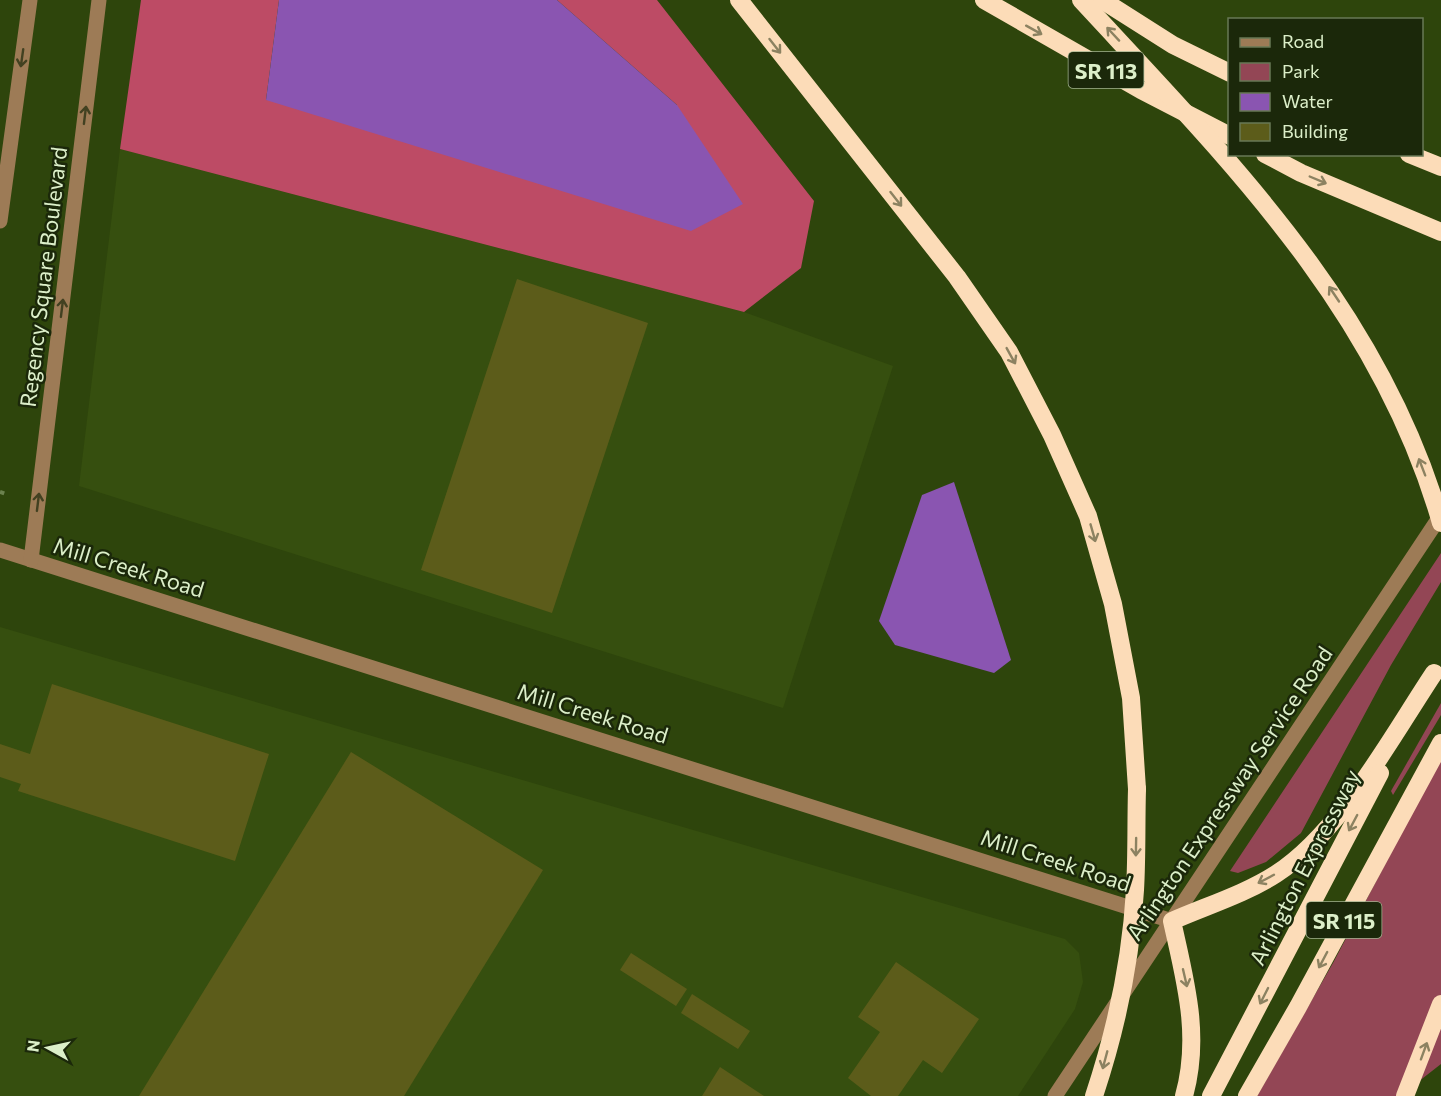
<svg xmlns="http://www.w3.org/2000/svg" width="1441" height="1096" font-family="Commissioner,sans-serif">
<style>
.built{fill:#364f0f}
.green{fill:#934655}
.forest{fill:#bd4b65}
.water{fill:#8a55b1}
.building{fill:#5c5c1a}
.lines{fill:none;stroke-linecap:round;stroke-linejoin:round}
.path{stroke:#6b814e;stroke-width:4;stroke-dasharray:4.5 4.5;stroke-linecap:butt}
.minor{stroke:#9d7b56;stroke-width:15}
.highway{stroke:#fcdcb8;stroke-width:18}
.highway-bridge{stroke:#fcdcb8;stroke-width:18}
.oneway{stroke:#8c8261}
.oneway2{stroke:#424121}
.labels{text-anchor:middle;dominant-baseline:central;stroke-width:5;stroke-linejoin:round;paint-order:stroke}
.shield{fill:#1b280a;stroke:#a2b390;stroke-width:1.5}
.shield-label{font-size:21px;font-weight:bold;fill:#dcefc9}
.street-label{font-size:22px;fill:#dcefc9;stroke:#1b280a}
</style>
<rect width="100%" height="100%" fill="#2e450c"/>
<g class="built">
<path d="M 120,149 L 744,312 L 893,366 L 783,708 L 79,486 Z"/>
<path d="M 0,627 L 1065,939 L 1079,953 L 1083,982 L 1075,1009 L 1018,1096 L 0,1096 Z"/>
</g>
<g class="green">
<path d="M 1441,553 L 1441,582 L 1391,665 L 1301,833 L 1266,862 L 1238,873 L 1230,871 Z"/>
<path d="M 1441,703 L 1441,715 L 1393,795 L 1391,791 Z"/>
<path d="M 1441,758 L 1441,1064 L 1400,1096 L 1257,1096 L 1333,963 Z"/>
</g>
<path class="forest" d="M 141,0 L 279,0 L 266,100 L 677,105 L 557,0 L 657,0 L 814,201 L 801,268 L 744,312 L 120,149 Z"/>
<g class="water">
<path d="M 279,0 L 557,0 L 677,105 L 743,204 L 691,231 L 266,100 Z"/>
<path d="M 954,482 L 1011,660 L 994,673 L 895,645 L 879,621 L 922,495 Z"/>
</g>
<g class="building">
<path d="M 517,279 L 648,323 L 552,613 L 421,570 Z"/>
<path d="M 52,684 L 269,754 L 235,861 L 18,791 L 21,784 L 0,777 L 0,744 L 30,754 Z"/>
<path d="M 351,752 L 543,870 L 404,1096 L 139,1096 Z"/>
<path d="M 631,953 L 687,989 L 676,1006 L 620,970 Z"/>
<path d="M 896,962 L 979,1019 L 942,1073 L 923,1060 L 898,1096 L 871,1096 L 848,1078 L 880,1032 L 858,1017 Z"/>
<path d="M 692,994 L 750,1031 L 738,1049 L 681,1013 Z"/>
<path d="M 720,1067 L 764,1096 L 702,1096 Z"/>
</g>
<g class="lines">
<path class="path" d="M 0,492 L 6,494"/>
<g class="minor">
<path d="M 0,221 L 30,0"/>
<path d="M 0,550 L 1172,921"/>
<path d="M 31,560 L 99,0"/>
<path d="M 1055,1096 L 1441,515"/>
</g>
<g class="highway">
<path d="M 739,0 L 957,277 L 1009,352 L 1052,435 L 1088,516 L 1113,604 L 1131,698 L 1137,789"/>
<path d="M 984,0 L 1141,90 L 1230,136"/>
<path d="M 1102,0 L 1173,45 L 1230,73"/>
<path d="M 1265,154 L 1301,173 L 1441,232"/>
<path d="M 1409,154 L 1441,167"/>
<path d="M 1184,1096 C 1201,1035 1185,980 1172,921 C 1206,906 1245,894 1276,874 C 1340,833 1392,736 1434,673"/>
<path d="M 1211,1096 L 1380,773"/>
<path d="M 1247,1096 L 1298,1007 L 1441,743"/>
<path d="M 1405,1096 L 1441,1004"/>
</g>
<g class="highway-bridge">
<path d="M 1081,0 C 1228,159 1380,309 1441,523"/>
<path d="M 1094,1096 C 1116,1030 1131,960 1135,890 C 1137,856 1136,823 1137,789"/>
</g>
</g>
<defs><path id="oneway-shaft" d="M-6 0H5M1.5-3L5.5 0L1.5 3" fill="none" stroke-width="1.6" stroke-linecap="round" stroke-linejoin="round" transform="scale(1.5)"/></defs>
<g class="oneway">
<use href="#oneway-shaft" transform="translate(1034 30) rotate(29)"/>
<use href="#oneway-shaft" transform="translate(1113 34) rotate(-133)"/>
<use href="#oneway-shaft" transform="translate(775 46) rotate(52)"/>
<use href="#oneway-shaft" transform="translate(1318 180) rotate(23)"/>
<use href="#oneway-shaft" transform="translate(896 199) rotate(52)"/>
<use href="#oneway-shaft" transform="translate(1334 294) rotate(-124)"/>
<use href="#oneway-shaft" transform="translate(1011 356) rotate(61)"/>
<use href="#oneway-shaft" transform="translate(1422 467) rotate(-111)"/>
<use href="#oneway-shaft" transform="translate(1093 533) rotate(74)"/>
<use href="#oneway-shaft" transform="translate(1353 823) rotate(118)"/>
<use href="#oneway-shaft" transform="translate(1136 847) rotate(91)"/>
<use href="#oneway-shaft" transform="translate(1266 879) rotate(152)"/>
<use href="#oneway-shaft" transform="translate(1323 960) rotate(118)"/>
<use href="#oneway-shaft" transform="translate(1185 978) rotate(77)"/>
<use href="#oneway-shaft" transform="translate(1264 996) rotate(117)"/>
<use href="#oneway-shaft" transform="translate(1424 1051) rotate(-70)"/>
<use href="#oneway-shaft" transform="translate(1105 1060) rotate(105)"/>
</g>
<g class="oneway2">
<use href="#oneway-shaft" transform="translate(22 58) rotate(98)"/>
<use href="#oneway-shaft" transform="translate(85 115) rotate(-83)"/>
<use href="#oneway-shaft" transform="translate(62 308) rotate(-83)"/>
<use href="#oneway-shaft" transform="translate(38 502) rotate(-83)"/>
</g>
<g class="labels">
<g class="shield">
<rect x="1068.5" y="52" width="75" height="36" rx="4.5"/>
<rect x="1306.5" y="902" width="75" height="36" rx="4.5"/>
</g>
<g class="shield-label">
<text x="1106" y="70">SR 113</text>
<text x="1344" y="920">SR 115</text>
</g>
<g class="street-label">
<text transform="translate(43 277) rotate(-83)">Regency Square Boulevard</text>
<text transform="translate(129 567) rotate(17)">Mill Creek Road</text>
<text transform="translate(593 713) rotate(17)">Mill Creek Road</text>
<text transform="translate(1229 793) rotate(-56)">Arlington Expressway Service Road</text>
<text transform="translate(1056 860) rotate(18)">Mill Creek Road</text>
<text transform="translate(1304 867) rotate(-63)">Arlington Expressway</text>
</g>
</g>
<rect x="1228" y="18" width="195" height="138" fill="#1b280a" stroke="#687856" stroke-width="1.5"/>
<rect x="1240" y="38" width="30" height="9" fill="#9d7b56" stroke="#687856" stroke-width="1.5"/>
<text x="1282" y="48" font-size="18" fill="#dcefc9">Road</text>
<rect x="1240" y="63" width="30" height="18" fill="#934655" stroke="#687856" stroke-width="1.5"/>
<text x="1282" y="78" font-size="18" fill="#dcefc9">Park</text>
<rect x="1240" y="93" width="30" height="18" fill="#8a55b1" stroke="#687856" stroke-width="1.5"/>
<text x="1282" y="108" font-size="18" fill="#dcefc9">Water</text>
<rect x="1240" y="123" width="30" height="18" fill="#5c5c1a" stroke="#687856" stroke-width="1.5"/>
<text x="1282" y="138" font-size="18" fill="#dcefc9">Building</text>
<g transform="translate(48 1048) rotate(278)" stroke="#1b280a" stroke-width="4.5" paint-order="stroke">
<path d="M0-4.5L10 22L0 15L-10 22Z" fill="#dcefc9"/>
<text y="-9" font-size="16" font-weight="bold" text-anchor="middle" fill="#dcefc9">N</text>
</g>
</svg>
